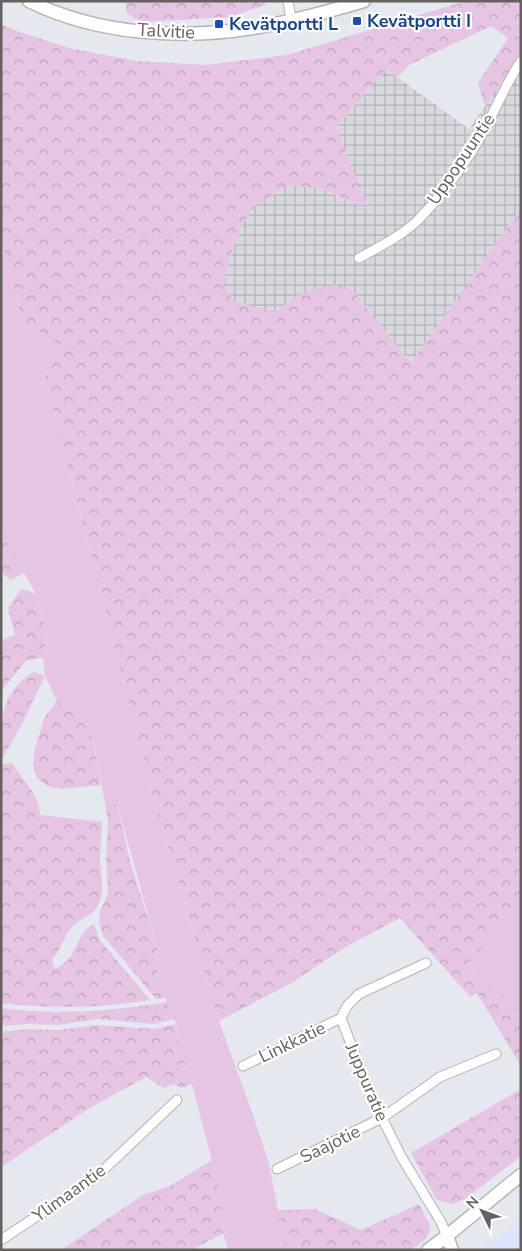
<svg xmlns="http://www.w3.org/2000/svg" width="522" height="1251" font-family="'Nunito Sans',sans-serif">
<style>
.commercial{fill:#dee4fc}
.industrial{fill:url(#industrial-grid)}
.green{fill:#e5c4e4}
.forest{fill:url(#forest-crowns)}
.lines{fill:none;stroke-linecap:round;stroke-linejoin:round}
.street-casing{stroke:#b5b3af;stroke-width:11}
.secondary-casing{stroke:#b8b5b0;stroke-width:15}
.street{stroke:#fff;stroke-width:9}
.secondary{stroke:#fff;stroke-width:12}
.transit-dot{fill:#1a4fb4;stroke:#fff;stroke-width:2}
.labels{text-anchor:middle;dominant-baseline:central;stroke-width:4.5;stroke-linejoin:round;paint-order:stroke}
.transit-label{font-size:18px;font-weight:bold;fill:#164399;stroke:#fff;text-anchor:start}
.street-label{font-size:18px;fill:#65625e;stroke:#fff}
</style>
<defs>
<pattern id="industrial-grid" width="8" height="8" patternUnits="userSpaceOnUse" patternTransform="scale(1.25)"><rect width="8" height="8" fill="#d8d9de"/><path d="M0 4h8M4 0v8" fill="none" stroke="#b3b3b7"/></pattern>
<pattern id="forest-crowns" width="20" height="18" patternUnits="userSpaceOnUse" patternTransform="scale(1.25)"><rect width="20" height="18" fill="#e5c4e4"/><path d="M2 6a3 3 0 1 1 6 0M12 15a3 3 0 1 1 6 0" fill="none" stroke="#bda3bc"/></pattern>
</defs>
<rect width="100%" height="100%" fill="#e6e8ef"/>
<path class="commercial" d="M 521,1221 L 521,1250 L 478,1250 Z"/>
<path class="industrial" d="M 521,54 L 521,208 L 411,363 L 352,290 L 299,295 L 276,311 L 250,306 L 231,298 L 224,284 L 231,254 L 243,223 L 255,206 L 290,185 L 322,189 L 358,205 L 336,127 L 386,69 L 469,129 Z"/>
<g class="green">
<path d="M 1,238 L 22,320 L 62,347 L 45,377 L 154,799 L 219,1021 L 253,1115 L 268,1160 L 286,1250 L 228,1250 L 223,1233 L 219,1188 L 192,1084 L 178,1042 L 176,1024 L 166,1002 L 166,998 L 156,966 L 157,947 L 118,807 L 114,802 L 105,803 L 93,739 L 79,716 L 57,701 L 45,676 L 43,658 L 47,634 L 36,594 L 5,539 L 1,523 Z"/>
<path d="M 521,902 L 521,1012 L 467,965 Z"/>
</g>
<g class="forest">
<path d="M 125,1 L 265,1 L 266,5 L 230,17 L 145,22 L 135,19 L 127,13 Z"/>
<path d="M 466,1 L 521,1 L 521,54 L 485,106 L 478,83 L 508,38 L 491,26 L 409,65 L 398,77 L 386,69 L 336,127 L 367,205 L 358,205 L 322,189 L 290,185 L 255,206 L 243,223 L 231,254 L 224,284 L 231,298 L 250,306 L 276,311 L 299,295 L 318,288 L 336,285 L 352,290 L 411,363 L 521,208 L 521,902 L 467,965 L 521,1012 L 521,1066 L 477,993 L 470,997 L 400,918 L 342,949 L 295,981 L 219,1021 L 154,799 L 45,377 L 62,347 L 22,320 L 1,238 L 1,24 L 11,29 L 69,48 L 136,61 L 206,65 L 287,55 Z"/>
<path d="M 1,523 L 5,539 L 24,573 L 11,580 L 1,572 Z"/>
<path d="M 21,589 L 36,594 L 47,634 L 43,658 L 27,660 L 5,686 L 1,693 L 1,645 L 4,639 L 15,635 L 8,608 Z"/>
<path d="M 33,672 L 45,676 L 21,726 L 3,757 L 1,757 C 1,718 0,694 33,672 Z"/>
<path d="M 57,701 L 79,716 L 93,739 L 101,785 L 60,789 L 47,786 L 37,778 L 33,767 L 34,753 L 44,718 Z"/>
<path d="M 12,763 C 22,779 39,794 40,815 L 102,822 C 102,835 100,848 100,860 C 101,876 106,895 96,909 C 89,917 77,920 71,928 C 63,939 61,949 52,960 L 54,969 C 79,960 74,933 94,924 L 99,939 L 150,1000 C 102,1008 50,1009 1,1003 L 1,765 Z"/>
<path d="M 114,802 L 118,807 L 130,861 L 157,947 L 156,966 L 166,998 L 156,999 L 104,937 L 99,923 L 100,911 L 106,899 L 108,890 L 106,859 L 108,821 L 105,803 Z"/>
<path d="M 166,1002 L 174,1019 L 154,1024 L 97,1019 L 58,1025 L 27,1024 L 1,1026 L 1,1008 C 56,1015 112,1012 166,1002 Z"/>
<path d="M 176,1024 L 178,1042 L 192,1084 L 181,1088 L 174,1084 L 164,1088 L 146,1077 L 88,1109 L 1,1167 L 1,1032 L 27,1029 L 58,1030 L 97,1025 L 155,1029 Z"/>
<path d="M 521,1089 L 521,1156 L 465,1199 L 453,1204 L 437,1200 L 411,1153 Z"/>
<path d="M 212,1160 L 219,1188 L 223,1233 L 192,1250 L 61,1250 L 143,1195 L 170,1186 Z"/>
<path d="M 419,1204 L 431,1228 L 426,1239 L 411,1250 L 286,1250 L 277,1210 L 315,1209 L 361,1230 Z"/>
</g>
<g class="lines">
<g class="street-casing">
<g id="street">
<path d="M 288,1 L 291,20"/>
<path d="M 359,258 C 379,247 401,236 417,221 C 440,198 468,161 483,132 C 496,109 506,83 521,61"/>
<path d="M 426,963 L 359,994 L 347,1006 L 341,1018 L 369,1092 L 402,1158 L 441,1222 L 447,1236"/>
<path d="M 243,1066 L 341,1018"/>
<path d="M 277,1169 L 382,1118 L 440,1077 L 496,1054"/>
<path d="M 1,1240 L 96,1177 L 177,1100"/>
</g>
</g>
<g class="secondary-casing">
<g id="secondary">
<path d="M 29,1 C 96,34 179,40 253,28 C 290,22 327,12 364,1"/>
<path d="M 447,1236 L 452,1250"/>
<path d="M 428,1250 C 460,1227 489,1200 521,1175"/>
</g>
</g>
<use href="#street" class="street"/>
<use href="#secondary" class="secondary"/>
</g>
<g class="transit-dot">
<rect x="352" y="16" width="10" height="10" rx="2.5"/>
<rect x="214" y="19" width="10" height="10" rx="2.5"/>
</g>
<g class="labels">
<g class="transit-label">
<text x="367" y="21">Kevätportti I</text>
<text x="229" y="24">Kevätportti L</text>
</g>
<g class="street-label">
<text transform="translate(166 31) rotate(3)">Talvitie</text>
<text transform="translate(461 159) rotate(-56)">Uppopuuntie</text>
<text transform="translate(292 1042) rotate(-26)">Linkkatie</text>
<text transform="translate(367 1082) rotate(67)">Juppuratie</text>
<text transform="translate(330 1144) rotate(-26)">Saajotie</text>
<text transform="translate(69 1193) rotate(-36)">Ylimaantie</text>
</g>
</g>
<rect width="522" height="1251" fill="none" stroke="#65625e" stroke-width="5"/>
<g transform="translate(482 1211) rotate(312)" stroke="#ffffff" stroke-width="4" paint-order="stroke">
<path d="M0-4L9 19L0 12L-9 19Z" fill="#65625e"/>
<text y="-8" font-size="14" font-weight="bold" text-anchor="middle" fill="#65625e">N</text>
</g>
</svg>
